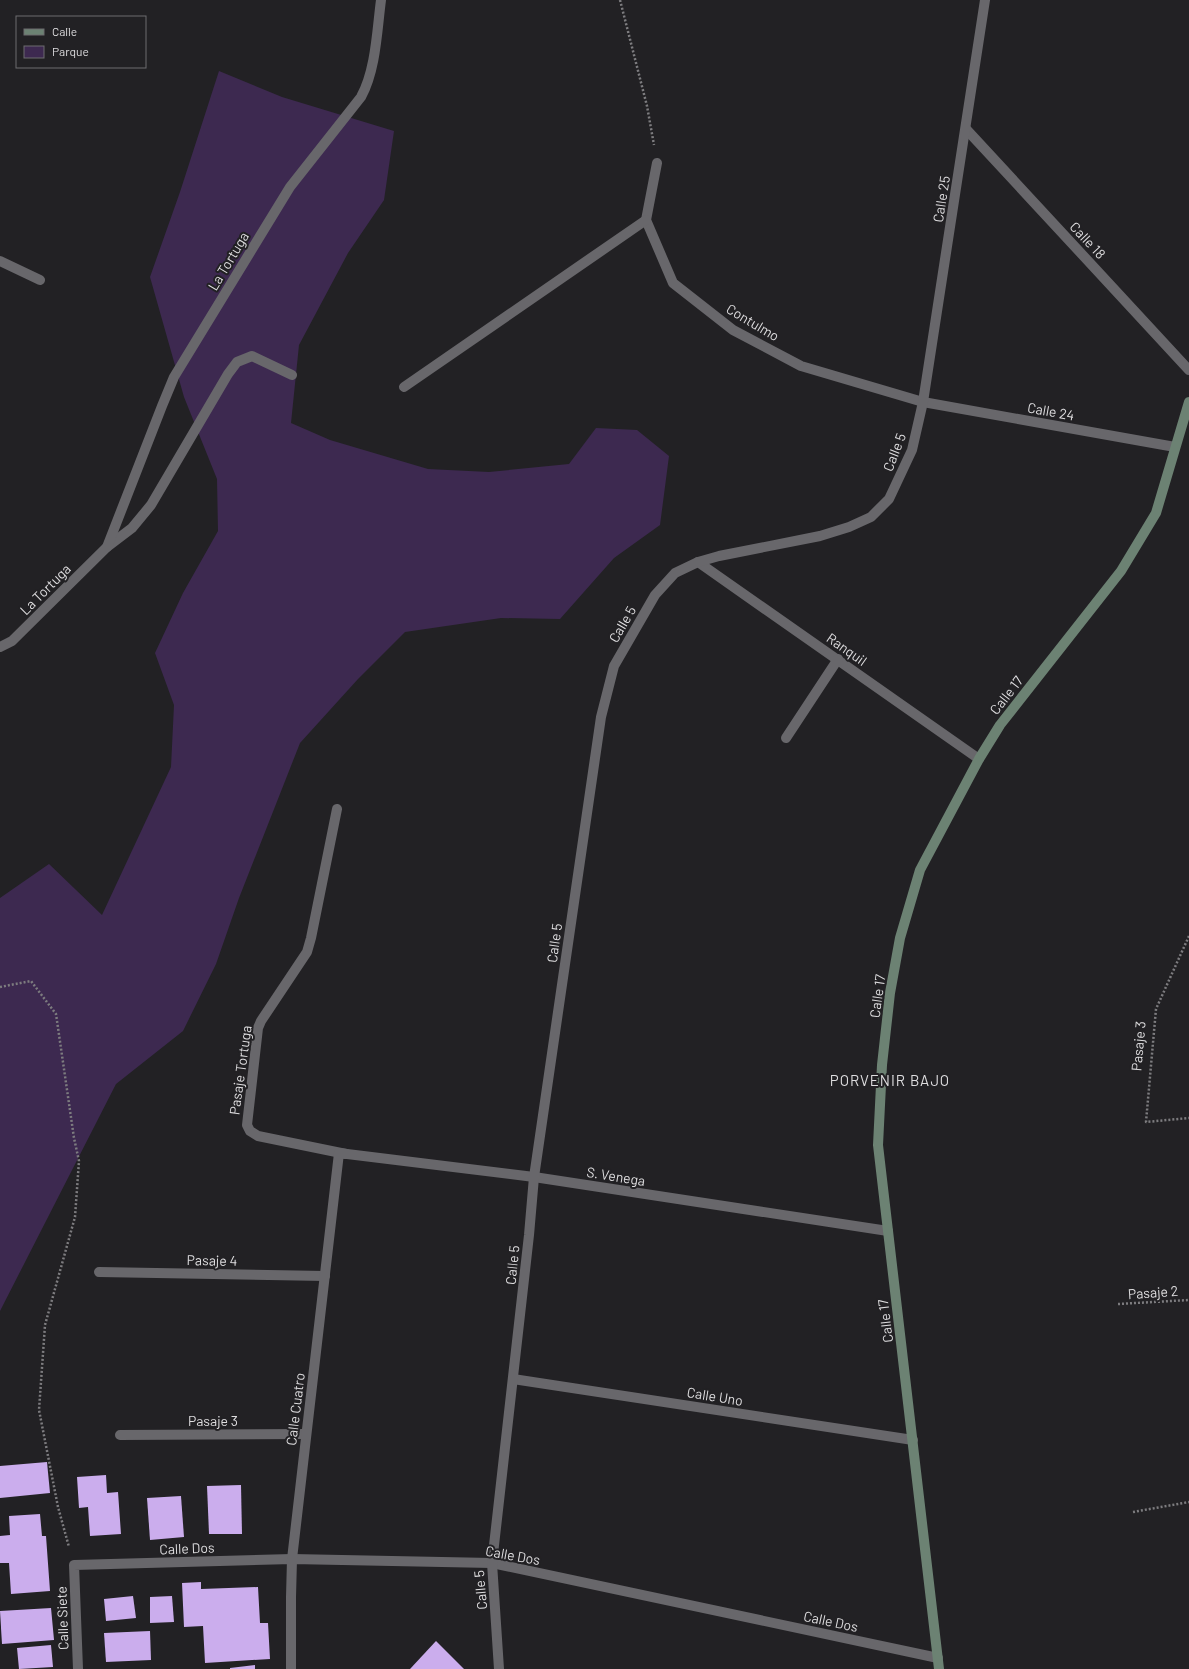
<svg xmlns="http://www.w3.org/2000/svg" width="1189" height="1669" font-family="Barlow,sans-serif">
<style>
.green{fill:#3d2950}
.building{fill:#cbaded}
.lines{fill:none;stroke-linecap:round;stroke-linejoin:round}
.path{stroke:#7d7c7f;stroke-width:2.5;stroke-dasharray:2 2;stroke-linecap:butt}
.lane{stroke:#68676b;stroke-width:10}
.street{stroke:#68676b;stroke-width:10}
.secondary{stroke:#6c8273;stroke-width:10}
.labels{text-anchor:middle;dominant-baseline:central;stroke-width:4;stroke-linejoin:round;paint-order:stroke}
.street-label{font-size:14px;fill:#dedddf;stroke:#222124}
.neighbourhood-label{font-size:15px;letter-spacing:1px;fill:#dedddf;stroke:#222124}
</style>
<rect width="100%" height="100%" fill="#222124"/>
<path class="green" d="M 219,71 L 282,97 L 394,131 L 384,200 L 348,253 L 299,345 L 291,423 L 330,440 L 428,469 L 489,472 L 569,464 L 596,428 L 637,430 L 669,456 L 660,525 L 614,558 L 560,619 L 501,618 L 405,632 L 358,679 L 300,743 L 239,898 L 216,964 L 183,1031 L 116,1084 L 0,1311 L 0,898 L 49,864 L 102,915 L 171,767 L 174,705 L 155,653 L 183,593 L 218,531 L 217,479 L 184,397 L 150,277 L 180,192 Z"/>
<g class="building">
<path d="M 47,1462 L 50,1493 L 0,1498 L 0,1466 Z"/>
<path d="M 106,1475 L 107,1493 L 118,1492 L 121,1534 L 90,1536 L 88,1507 L 79,1508 L 77,1477 Z"/>
<path d="M 241,1485 L 242,1534 L 209,1534 L 207,1486 Z"/>
<path d="M 181,1496 L 184,1537 L 150,1540 L 147,1498 Z"/>
<path d="M 40,1514 L 42,1536 L 46,1536 L 50,1591 L 11,1594 L 9,1563 L 0,1563 L 0,1536 L 10,1535 L 9,1516 Z"/>
<path d="M 201,1582 L 201,1589 L 258,1587 L 260,1623 L 268,1623 L 270,1659 L 205,1663 L 203,1626 L 184,1627 L 182,1583 Z"/>
<path d="M 133,1596 L 136,1618 L 106,1621 L 104,1599 Z"/>
<path d="M 172,1596 L 174,1622 L 150,1623 L 150,1597 Z"/>
<path d="M 51,1608 L 54,1640 L 2,1644 L 0,1611 Z"/>
<path d="M 150,1631 L 151,1660 L 106,1662 L 104,1633 Z"/>
<path d="M 436,1641 L 464,1669 L 410,1669 Z"/>
<path d="M 51,1645 L 53,1667 L 19,1669 L 17,1648 Z"/>
<path d="M 255,1665 L 255,1669 L 230,1669 L 230,1668 Z"/>
</g>
<g class="lines">
<g class="path">
<path d="M 620,0 L 647,106 L 654,145"/>
<path d="M 1189,936 L 1156,1009 L 1146,1122 L 1189,1118"/>
<path d="M 0,987 L 31,981 L 56,1014 L 74,1138 L 79,1161 L 75,1217 L 45,1325 L 39,1410 L 58,1507 L 69,1547"/>
<path d="M 1118,1304 L 1189,1300"/>
<path d="M 1133,1512 L 1189,1502"/>
</g>
<path class="lane" d="M 0,261 L 40,280"/>
<g class="street">
<path d="M 966,129 L 1189,370"/>
<path d="M 657,163 L 646,220 L 673,283 L 733,330 L 801,366 L 923,402 L 1175,447"/>
<path d="M 404,387 L 646,220"/>
<path d="M 107,547 L 132,528 L 151,505 L 228,374 L 237,362 L 252,356 L 292,375"/>
<path d="M 698,562 L 979,759"/>
<path d="M 0,647 L 12,641 L 107,547 L 162,406 L 174,377 L 290,187 L 361,97 C 376,70 377,30 381,0"/>
<path d="M 786,738 L 838,659"/>
<path d="M 337,809 L 311,938 L 307,952 L 261,1021 L 258,1028 L 247,1125 L 250,1131 L 258,1136 L 346,1154"/>
<path d="M 99,1272 L 325,1276"/>
<path d="M 513,1379 L 913,1440"/>
<path d="M 120,1435 L 306,1434"/>
<path d="M 78,1669 L 74,1565 L 292,1559 L 492,1563 L 938,1658"/>
<path d="M 291,1669 L 291,1597 L 292,1559 L 339,1153 L 534,1177 L 888,1231"/>
<path d="M 499,1669 L 492,1563 L 529,1235 L 534,1177 L 601,717 L 614,666 L 655,595 L 675,573 L 698,562 L 719,556 L 820,536 L 849,527 L 871,517 L 889,499 L 912,450 L 923,402 L 985,0"/>
</g>
<path class="secondary" d="M 939,1669 L 878,1145 L 882,1065 L 890,993 L 900,938 L 920,870 L 979,759 L 1000,725 L 1121,571 L 1156,513 L 1189,402"/>
</g>
<g class="labels">
<g class="street-label">
<text transform="translate(941 199) rotate(-81)">Calle 25</text>
<text transform="translate(1088 240) rotate(47)">Calle 18</text>
<text transform="translate(228 261) rotate(-59)">La Tortuga</text>
<text transform="translate(753 322) rotate(31)">Contulmo</text>
<text transform="translate(1051 411) rotate(10)">Calle 24</text>
<text transform="translate(894 452) rotate(-69)">Calle 5</text>
<text transform="translate(45 589) rotate(-45)">La Tortuga</text>
<text transform="translate(622 624) rotate(-60)">Calle 5</text>
<text transform="translate(847 649) rotate(35)">Ranquil</text>
<text transform="translate(1006 695) rotate(-52)">Calle 17</text>
<text transform="translate(554 943) rotate(-82)">Calle 5</text>
<text transform="translate(877 996) rotate(-82)">Calle 17</text>
<text transform="translate(1138 1046) rotate(-85)">Pasaje 3</text>
<text transform="translate(240 1070) rotate(-82)">Pasaje Tortuga</text>
<text transform="translate(616 1176) rotate(9)">S. Venega</text>
<text transform="translate(212 1260) rotate(1)">Pasaje 4</text>
<text transform="translate(512 1265) rotate(-84)">Calle 5</text>
<text transform="translate(1153 1292) rotate(-4)">Pasaje 2</text>
<text transform="translate(885 1321) rotate(-97)">Calle 17</text>
<text transform="translate(715 1396) rotate(9)">Calle Uno</text>
<text transform="translate(295 1409) rotate(-83)">Calle Cuatro</text>
<text x="213" y="1420">Pasaje 3</text>
<text transform="translate(187 1548) rotate(-2)">Calle Dos</text>
<text transform="translate(513 1555) rotate(10)">Calle Dos</text>
<text transform="translate(480 1590) rotate(-95)">Calle 5</text>
<text transform="translate(62 1618) rotate(-92)">Calle Siete</text>
<text transform="translate(831 1621) rotate(12)">Calle Dos</text>
</g>
<g class="neighbourhood-label">
<text x="890" y="1080">PORVENIR BAJO</text>
</g>
</g>
<rect x="16" y="16" width="130" height="52" fill="#222124" stroke="#6d6c6f"/>
<rect x="24" y="29" width="20" height="6" fill="#6c8273" stroke="#6d6c6f"/>
<text x="52" y="36" font-size="12" fill="#dedddf">Calle</text>
<rect x="24" y="46" width="20" height="12" fill="#3d2950" stroke="#6d6c6f"/>
<text x="52" y="56" font-size="12" fill="#dedddf">Parque</text>
</svg>
